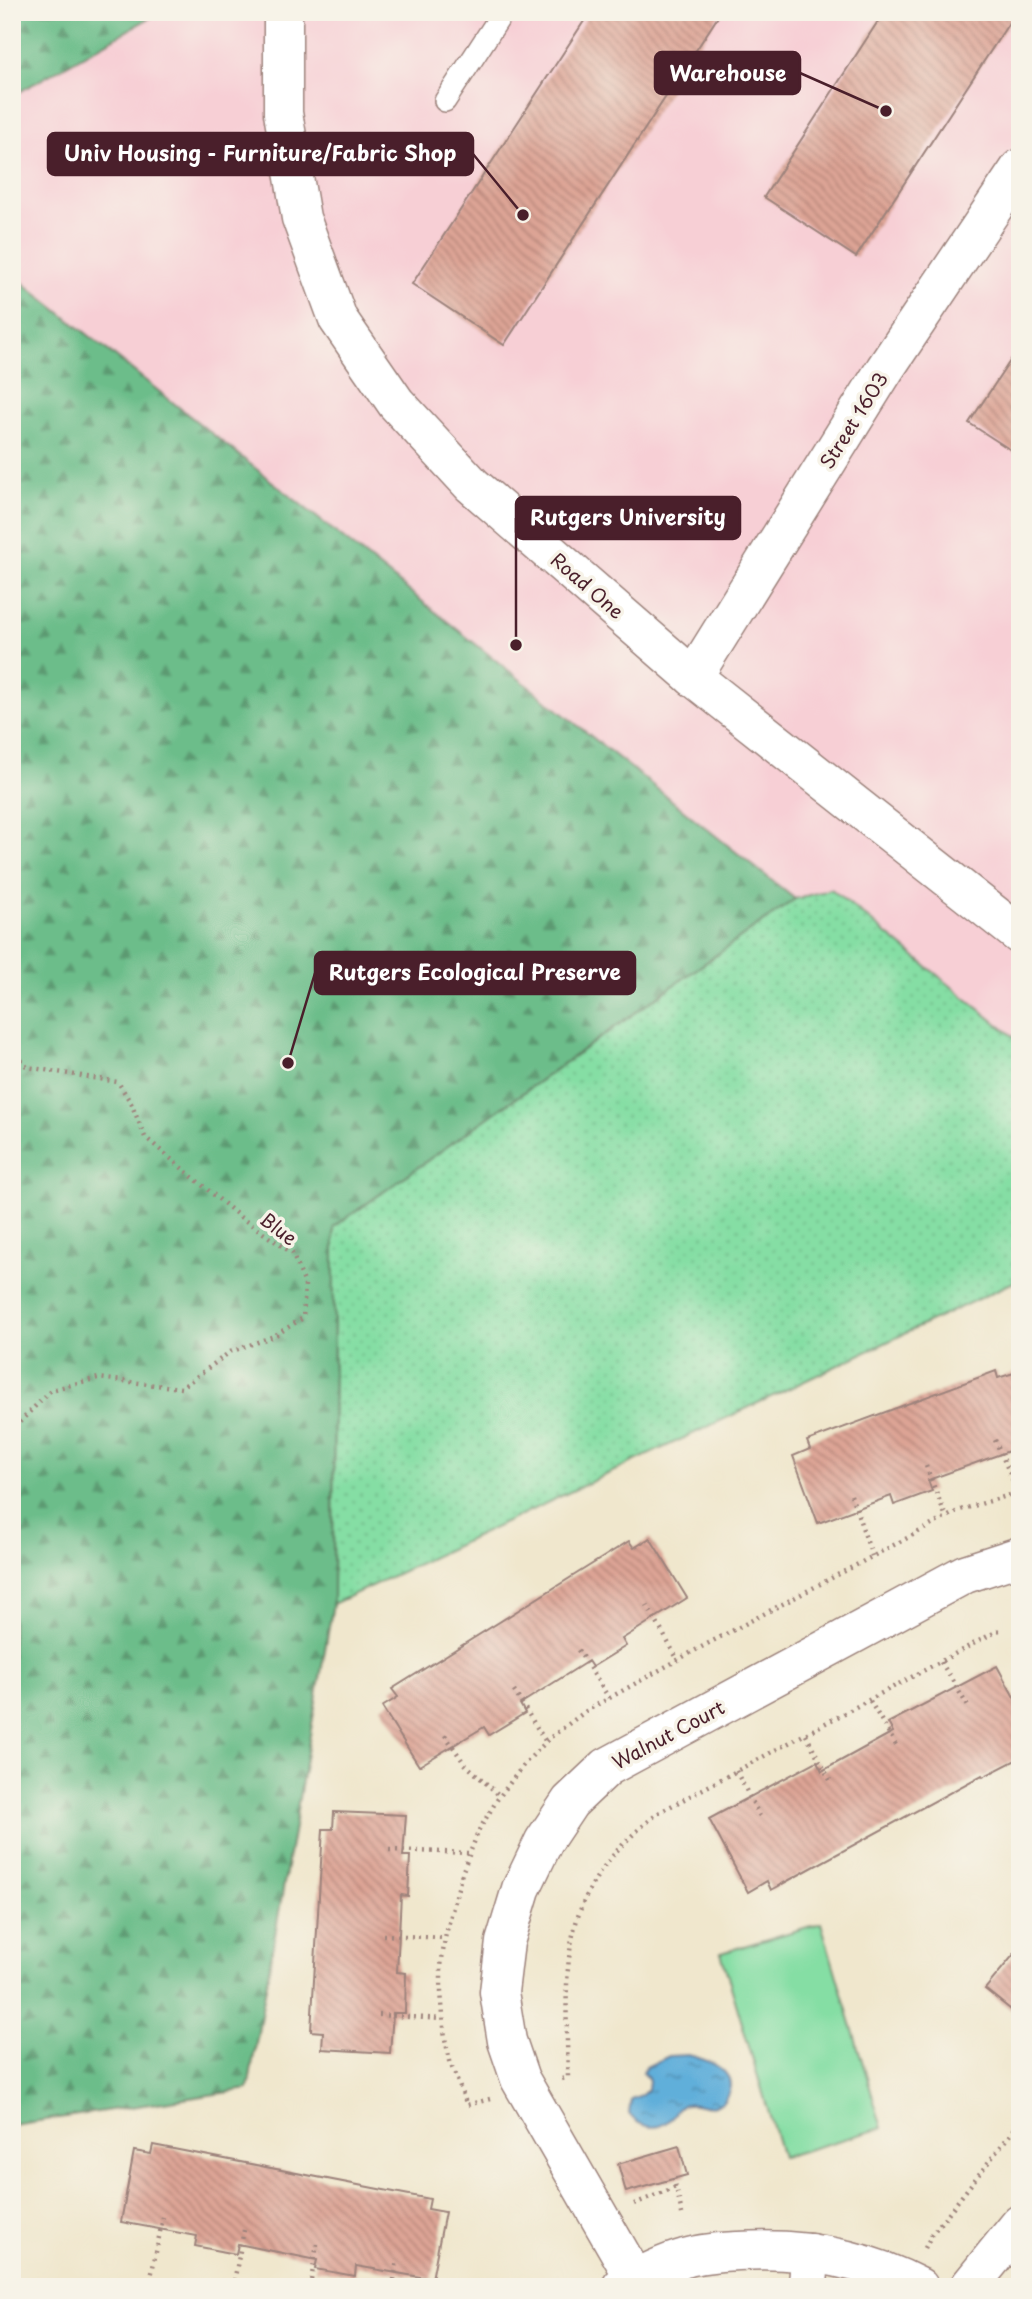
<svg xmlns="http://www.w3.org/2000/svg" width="1032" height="2299" font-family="'Playpen Sans',sans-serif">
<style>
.built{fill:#f7cfd5}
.grass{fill:url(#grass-dots);stroke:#687e68;stroke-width:2}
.forest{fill:url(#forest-firs);stroke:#5b6e5a;stroke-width:2}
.pitch{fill:#85dea4;stroke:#687e68;stroke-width:2}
.water{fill:url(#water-ripples);stroke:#556782;stroke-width:2}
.building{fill:url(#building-back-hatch)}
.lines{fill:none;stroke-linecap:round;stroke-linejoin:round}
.lane-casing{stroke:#9d837c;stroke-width:24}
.street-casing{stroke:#9d837c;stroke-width:41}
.path{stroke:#9d837c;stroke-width:4.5;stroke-dasharray:2 5;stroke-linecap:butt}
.lane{stroke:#fff;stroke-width:21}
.street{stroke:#fff;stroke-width:38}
.labels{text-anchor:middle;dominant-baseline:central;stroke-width:7;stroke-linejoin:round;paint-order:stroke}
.street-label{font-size:19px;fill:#4a1f2b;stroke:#f7f3e8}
.leader{fill:none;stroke:#4a1f2b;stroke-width:2.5}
.callout-dot{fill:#4a1f2b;stroke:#f7f3e8;stroke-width:2.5}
.callout{fill:#4a1f2b;stroke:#4a1f2b;stroke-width:2.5}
.callout-label{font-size:21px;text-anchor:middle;font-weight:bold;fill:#fff}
</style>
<defs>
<pattern id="grass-dots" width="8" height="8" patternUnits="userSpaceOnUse" patternTransform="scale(1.75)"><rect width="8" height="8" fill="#85dea4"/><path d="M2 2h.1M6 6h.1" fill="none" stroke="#74be8d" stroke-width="1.8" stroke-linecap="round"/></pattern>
<pattern id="forest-firs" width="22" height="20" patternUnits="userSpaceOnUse" patternTransform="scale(1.75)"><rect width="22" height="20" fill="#6cbd8a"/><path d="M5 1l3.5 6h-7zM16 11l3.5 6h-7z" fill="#5b9971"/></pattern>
<pattern id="water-ripples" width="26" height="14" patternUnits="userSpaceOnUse" patternTransform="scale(1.75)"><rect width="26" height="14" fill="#60afda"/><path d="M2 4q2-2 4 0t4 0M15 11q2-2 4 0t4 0" fill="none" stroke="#518eb1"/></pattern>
<pattern id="building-back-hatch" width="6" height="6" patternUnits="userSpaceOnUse" patternTransform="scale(1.75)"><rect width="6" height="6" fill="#dda495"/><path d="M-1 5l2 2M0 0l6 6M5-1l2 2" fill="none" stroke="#b5857a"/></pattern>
</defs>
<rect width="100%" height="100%" fill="#f7f3e8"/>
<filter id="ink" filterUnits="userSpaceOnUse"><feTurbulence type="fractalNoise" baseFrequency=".0143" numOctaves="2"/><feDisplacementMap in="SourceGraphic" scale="14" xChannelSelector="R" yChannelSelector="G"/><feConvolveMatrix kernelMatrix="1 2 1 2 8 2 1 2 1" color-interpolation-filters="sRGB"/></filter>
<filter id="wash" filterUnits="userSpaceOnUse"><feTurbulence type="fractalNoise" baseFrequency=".00686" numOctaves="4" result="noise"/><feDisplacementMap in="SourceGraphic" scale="28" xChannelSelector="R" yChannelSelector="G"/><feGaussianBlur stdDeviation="1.57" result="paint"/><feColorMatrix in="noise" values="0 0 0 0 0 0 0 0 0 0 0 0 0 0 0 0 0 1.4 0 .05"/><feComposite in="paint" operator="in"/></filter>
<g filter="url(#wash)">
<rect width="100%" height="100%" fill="#f0e7cd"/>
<path class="built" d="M 12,12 L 1020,12 L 1020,1278 L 333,1604 L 12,1921 Z"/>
<path class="grass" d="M 831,889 L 1020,1042 L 1020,1279 L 333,1604 L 334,1227 L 795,899 Z"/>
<g class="forest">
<path d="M 12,12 L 160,12 L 12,96 Z"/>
<path d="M 12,274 L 795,899 L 334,1227 L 333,1604 L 248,2089 L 12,2125 Z"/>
</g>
<path class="pitch" d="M 821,1923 L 882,2128 L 782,2157 L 721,1953 Z"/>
<path class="water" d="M 688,2055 C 706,2059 740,2071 727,2095 C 725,2100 720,2104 715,2106 C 704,2109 694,2100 683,2105 C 676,2109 674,2116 668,2121 C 655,2132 638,2126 629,2114 L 631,2099 L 642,2095 L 648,2089 L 649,2080 L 643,2072 L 646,2067 L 669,2056 Z"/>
<g id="blocks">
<g class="building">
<path d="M 590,12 L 721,12 L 504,345 L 412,284 Z"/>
<path d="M 884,12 L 1016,12 L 856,257 L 764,197 Z"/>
<path d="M 1020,346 L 1020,456 L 969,423 Z"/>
<path d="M 996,1371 L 998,1378 L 1020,1371 L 1020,1447 L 928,1480 L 932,1491 L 894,1505 L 891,1496 L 818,1523 L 793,1456 L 810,1449 L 807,1441 Z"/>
<path d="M 650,1538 L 687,1598 L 622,1639 L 626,1646 L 592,1667 L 588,1661 L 520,1704 L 525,1713 L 489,1735 L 484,1727 L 419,1766 L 382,1707 L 398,1697 L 392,1689 L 629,1541 L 634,1548 Z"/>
<path d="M 997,1666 L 1020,1708 L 1020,1758 L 983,1777 L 982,1775 L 771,1890 L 767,1881 L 748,1892 L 709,1819 L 817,1761 L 822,1771 L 893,1732 L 888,1723 Z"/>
<path d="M 334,1812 L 406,1815 L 403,1856 L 410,1856 L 408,1896 L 401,1895 L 397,1972 L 406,1973 L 405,2013 L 393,2013 L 390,2053 L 322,2049 L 323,2032 L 311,2031 L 323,1829 L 333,1829 Z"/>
<path d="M 1020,1947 L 1020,2017 L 985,1989 Z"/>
<path d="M 153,2145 L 430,2199 L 428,2209 L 445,2212 L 432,2279 L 356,2266 L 355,2276 L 315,2269 L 317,2260 L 238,2244 L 236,2254 L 195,2246 L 197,2236 L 121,2222 L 134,2151 L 151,2154 Z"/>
<path d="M 679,2146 L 687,2175 L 626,2192 L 618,2164 Z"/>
</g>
</g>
</g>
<g filter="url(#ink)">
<use href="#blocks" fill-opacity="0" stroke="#9d837c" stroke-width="2"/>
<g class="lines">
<g class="lane-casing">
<path id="lane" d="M 445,101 L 503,12"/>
</g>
<g class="street-casing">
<g id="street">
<path d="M 283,12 L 283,113 L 301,218 L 338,319 L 396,403 L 472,485 L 693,677 L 1020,935"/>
<path d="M 693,677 L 885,369 L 1020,168"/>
<path d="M 635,2279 L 520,2079 L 507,2041 L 499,1992 L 505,1942 L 521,1889 L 544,1841 L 570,1802 L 607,1767 L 965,1574 L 1020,1556"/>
<path d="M 621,2287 C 640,2276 663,2264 685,2258 C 701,2253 720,2252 738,2251 C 802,2247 862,2257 919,2287"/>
<path d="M 808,2287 L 810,2253"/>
<path d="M 969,2287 L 1020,2224"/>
</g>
</g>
<g class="path">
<path d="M 12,1049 L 27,1067 L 118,1082 L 131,1103 L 145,1137 L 240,1217 L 292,1253 L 305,1284 L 303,1318 L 274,1336 L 230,1352 L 181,1388 L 98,1378 L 51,1390 L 12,1430"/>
<path d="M 995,1440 L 1018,1492"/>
<path d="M 926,1466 L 946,1517"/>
<path d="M 851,1495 L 872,1556"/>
<path d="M 647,1605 L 678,1660"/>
<path d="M 578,1650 L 609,1698"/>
<path d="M 941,1662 L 969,1708"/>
<path d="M 514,1691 L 546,1742"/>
<path d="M 870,1701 L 897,1747"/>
<path d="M 445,1735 L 464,1763 L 500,1796"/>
<path d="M 806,1735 L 831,1782"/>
<path d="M 736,1771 L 762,1820"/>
<path d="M 389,1850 L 469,1853"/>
<path d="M 383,1935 L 445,1938"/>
<path d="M 379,2015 L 442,2019"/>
<path d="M 562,2079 L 568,2077 C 565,1959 557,1890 660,1812 L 1003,1628"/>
<path d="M 490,2099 L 467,2105 L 451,2065 L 445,2039 L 441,1992 L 441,1966 L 445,1938 L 462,1873 L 479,1830 L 497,1800 L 525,1763 L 551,1737 L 586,1711 L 692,1652 L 960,1510 L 1020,1492"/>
<path d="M 674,2178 L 683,2218"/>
<path d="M 634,2204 L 676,2187"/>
<path d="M 925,2248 L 932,2234 L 1020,2122"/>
<path d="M 12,2284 L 113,2287"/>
<path d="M 149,2287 L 163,2217"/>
<path d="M 233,2287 L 244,2230"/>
<path d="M 310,2287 L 317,2244"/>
<path d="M 393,2287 L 397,2259"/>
</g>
<use href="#lane" class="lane"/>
<use href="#street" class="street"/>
</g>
</g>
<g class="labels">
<g class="street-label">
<text transform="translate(853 420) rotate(-58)">Street 1603</text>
<text transform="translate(588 585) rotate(41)">Road One</text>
<text transform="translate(279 1228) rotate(37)">Blue</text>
<text transform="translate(668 1734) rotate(-28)">Walnut Court</text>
</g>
</g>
<path class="leader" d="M886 111L800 73M523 215L473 154M516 645L516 518M288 1063L315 973"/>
<g class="callout-dot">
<circle cx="886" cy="111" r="7"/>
<circle cx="523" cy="215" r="7"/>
<circle cx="516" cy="645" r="7"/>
<circle cx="288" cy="1063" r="7"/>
</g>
<g class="callout">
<rect x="655" y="52" width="145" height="42" rx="7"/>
<rect x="48" y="133" width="425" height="42" rx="7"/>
<rect x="516" y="497" width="224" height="42" rx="7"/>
<rect x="315" y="952" width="320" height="42" rx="7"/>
</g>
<g class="callout-label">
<text x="728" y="81">Warehouse</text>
<text x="260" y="161">Univ Housing - Furniture/Fabric Shop</text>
<text x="628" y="525">Rutgers University</text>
<text x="475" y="980">Rutgers Ecological Preserve</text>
</g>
<rect width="1032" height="2299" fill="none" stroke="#f7f3e8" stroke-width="42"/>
</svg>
